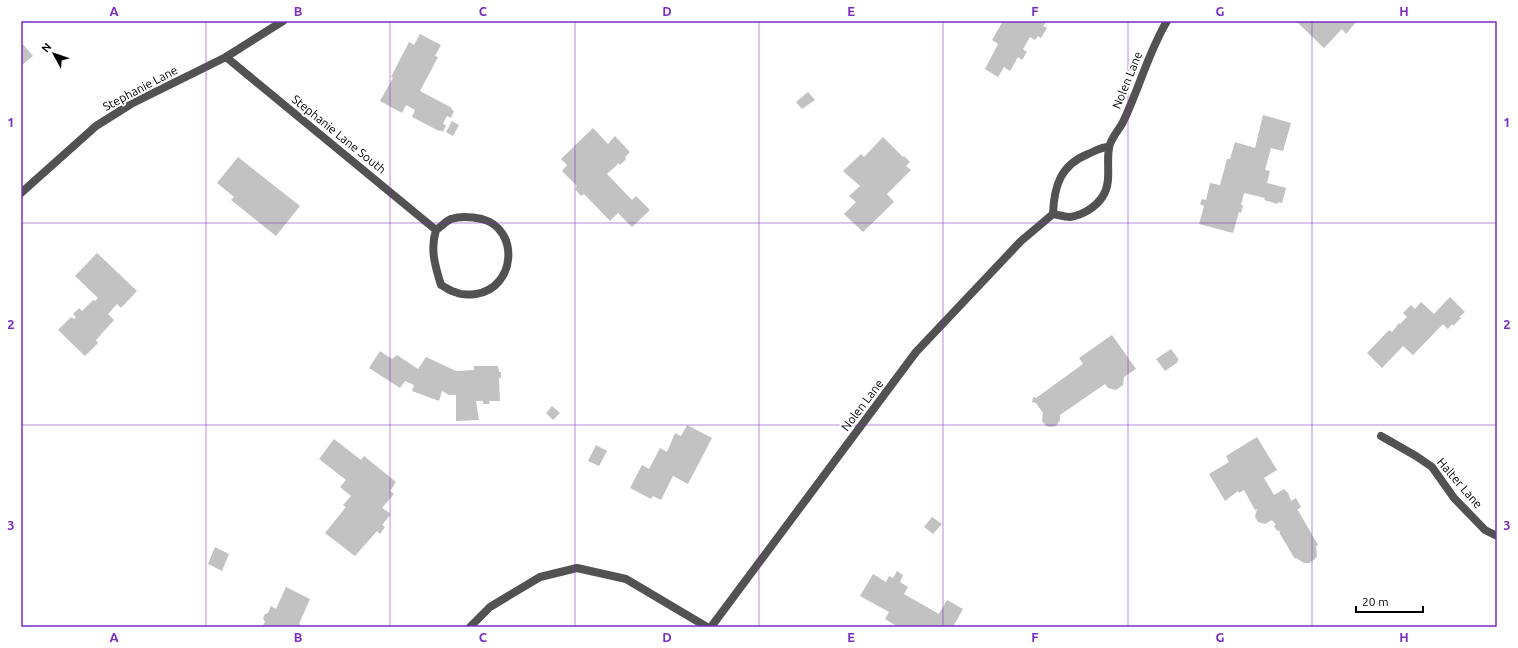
<svg xmlns="http://www.w3.org/2000/svg" width="1518" height="648" font-family="Ubuntu,sans-serif">
<style>
.building{fill:#c2c2c2}
.lines{fill:none;stroke-linecap:round;stroke-linejoin:round}
.street{stroke:#525252;stroke-width:8}
.grid{fill:none;stroke:#7b2cbf;stroke-width:1;stroke-opacity:0.55}
.labels{text-anchor:middle;dominant-baseline:central;stroke-width:4;stroke-linejoin:round;paint-order:stroke}
.street-label{font-size:12px;fill:#000;stroke:#fff}
.neatline{fill:none;stroke:#7b2cbf;stroke-width:1.5}
.grid-label{font-size:13px;text-anchor:middle;font-weight:bold;fill:#7b2cbf}
</style>
<rect width="100%" height="100%" fill="#fff"/>
<g class="building">
<path d="M 1003,21 L 1045,21 L 1046,22 L 1043,26 L 1047,28 L 1041,38 L 1038,36 L 1035,40 L 1030,37 L 1023,49 L 1027,52 L 1022,60 L 1018,57 L 1010,71 L 1004,67 L 998,77 L 985,69 L 998,44 L 992,40 Z"/>
<path d="M 1296,21 L 1355,21 L 1356,22 L 1346,34 L 1342,29 L 1324,48 Z"/>
<path d="M 420,34 L 441,45 L 435,56 L 438,57 L 420,91 L 452,108 L 451,109 L 454,111 L 451,118 L 447,116 L 443,124 L 446,125 L 443,132 L 440,130 L 439,131 L 412,117 L 415,110 L 406,105 L 402,113 L 380,101 L 393,78 L 391,77 L 409,42 L 414,45 Z"/>
<path d="M 21,42 L 33,56 L 21,66 Z"/>
<path d="M 808,92 L 815,100 L 802,109 L 796,102 Z"/>
<path d="M 1263,115 L 1291,123 L 1283,151 L 1271,148 L 1265,170 L 1270,171 L 1267,183 L 1286,188 L 1282,203 L 1278,202 L 1278,204 L 1264,200 L 1265,198 L 1244,193 L 1241,205 L 1243,205 L 1241,213 L 1239,212 L 1233,233 L 1199,224 L 1204,206 L 1200,204 L 1202,199 L 1206,200 L 1210,183 L 1220,185 L 1227,159 L 1230,159 L 1235,142 L 1255,148 Z"/>
<path d="M 452,121 L 459,125 L 453,136 L 446,132 Z"/>
<path d="M 593,128 L 608,144 L 615,136 L 630,152 L 625,157 L 626,159 L 620,165 L 619,163 L 607,174 L 632,200 L 636,196 L 650,210 L 632,227 L 618,213 L 610,221 L 584,194 L 581,196 L 575,189 L 577,186 L 562,171 L 567,165 L 561,159 Z"/>
<path d="M 883,137 L 903,157 L 904,156 L 910,162 L 906,166 L 911,170 L 887,194 L 894,202 L 863,232 L 844,214 L 856,202 L 849,196 L 860,186 L 843,171 L 861,154 L 864,157 Z"/>
<path d="M 238,157 L 300,206 L 276,236 L 231,200 L 234,197 L 217,183 Z"/>
<path d="M 97,253 L 137,291 L 121,308 L 117,304 L 108,314 L 114,320 L 96,340 L 98,343 L 85,356 L 58,330 L 71,317 L 74,319 L 76,317 L 73,314 L 79,308 L 82,311 L 93,300 L 95,301 L 98,298 L 75,276 Z"/>
<path d="M 1450,297 L 1465,312 L 1459,317 L 1461,318 L 1453,326 L 1452,324 L 1448,329 L 1443,324 L 1413,355 L 1403,346 L 1382,368 L 1367,353 L 1389,330 L 1392,332 L 1399,323 L 1400,324 L 1407,317 L 1403,313 L 1411,305 L 1415,309 L 1421,302 L 1434,314 Z"/>
<path d="M 1112,335 L 1136,369 L 1124,377 L 1123,385 L 1116,390 L 1108,388 L 1105,384 L 1060,415 L 1060,420 L 1056,426 L 1051,427 L 1046,426 L 1042,421 L 1043,413 L 1036,403 L 1032,402 L 1033,397 L 1036,398 L 1083,364 L 1079,358 Z"/>
<path d="M 1171,349 L 1179,360 L 1177,361 L 1178,362 L 1165,371 L 1156,359 Z"/>
<path d="M 380,351 L 392,359 L 397,355 L 418,369 L 426,357 L 456,371 L 474,370 L 474,366 L 498,366 L 499,372 L 501,372 L 501,377 L 499,379 L 500,401 L 489,401 L 490,404 L 483,404 L 483,401 L 476,401 L 479,420 L 456,421 L 456,395 L 449,395 L 442,391 L 439,401 L 412,391 L 414,385 L 405,381 L 400,388 L 369,368 Z"/>
<path d="M 552,406 L 560,413 L 553,420 L 546,413 Z"/>
<path d="M 687,425 L 712,438 L 688,484 L 673,476 L 661,500 L 653,496 L 651,499 L 630,488 L 642,465 L 649,469 L 660,448 L 667,452 L 675,433 L 681,436 Z"/>
<path d="M 1257,437 L 1277,470 L 1264,478 L 1274,495 L 1284,489 L 1288,493 L 1291,501 L 1296,498 L 1301,507 L 1297,510 L 1299,512 L 1318,545 L 1316,546 L 1317,556 L 1315,559 L 1309,563 L 1304,563 L 1296,558 L 1295,559 L 1280,534 L 1279,530 L 1277,531 L 1274,526 L 1276,525 L 1272,520 L 1265,524 L 1258,522 L 1255,517 L 1257,509 L 1255,510 L 1244,490 L 1239,493 L 1238,491 L 1225,501 L 1209,474 L 1229,462 L 1226,456 Z"/>
<path d="M 334,439 L 361,460 L 364,456 L 396,482 L 390,491 L 394,494 L 382,508 L 391,514 L 382,525 L 385,527 L 380,534 L 377,531 L 355,556 L 325,533 L 346,507 L 343,505 L 351,496 L 340,487 L 346,480 L 319,459 Z"/>
<path d="M 596,445 L 607,451 L 599,466 L 588,461 Z"/>
<path d="M 932,517 L 942,524 L 933,534 L 924,527 Z"/>
<path d="M 215,547 L 229,554 L 222,571 L 208,564 Z"/>
<path d="M 897,571 L 903,575 L 900,582 L 908,587 L 904,594 L 939,614 L 947,600 L 963,609 L 954,625 L 955,626 L 954,627 L 898,627 L 885,619 L 889,612 L 860,596 L 873,574 L 886,582 L 889,576 L 893,578 Z"/>
<path d="M 286,587 L 310,599 L 299,624 L 304,627 L 262,627 L 265,622 L 263,618 L 265,614 L 268,613 L 271,606 L 276,609 Z"/>
</g>
<g class="lines">
<g class="street">
<path d="M 226,57 L 436,230 C 441,227 446,221 451,219 C 460,216 473,217 482,219 C 520,229 516,288 476,294 C 469,295 461,295 455,292 C 450,291 445,287 441,285 C 435,266 430,249 436,230"/>
<path d="M 21,193 L 96,126 L 131,104 L 226,57 L 283,21"/>
<path d="M 1053,214 C 1054,185 1061,165 1088,154 C 1096,151 1100,147 1109,147"/>
<path d="M 1381,436 L 1416,456 L 1432,467 L 1454,498 L 1485,530 L 1497,536"/>
<path d="M 470,627 L 490,607 L 540,577 L 577,568 L 626,579 L 707,627"/>
<path d="M 711,627 L 916,352 L 1021,241 L 1053,214 C 1058,215 1065,217 1070,217 C 1083,215 1096,207 1103,196 C 1112,181 1106,165 1109,148 C 1110,139 1119,130 1123,122 C 1139,89 1148,53 1167,21"/>
</g>
</g>
<path class="grid" d="M 206,21 L 206,627M 390,21 L 390,627M 575,21 L 575,627M 759,21 L 759,627M 943,21 L 943,627M 1128,21 L 1128,627M 1312,21 L 1312,627M 21,223 L 1497,223M 21,425 L 1497,425"/>
<g class="labels">
<g class="street-label">
<text transform="translate(1127 80) rotate(-68)">Nolen Lane</text>
<text transform="translate(140 88) rotate(-28)">Stephanie Lane</text>
<text transform="translate(339 134) rotate(39)">Stephanie Lane South</text>
<text transform="translate(862 405) rotate(-53)">Nolen Lane</text>
<text transform="translate(1460 483) rotate(49)">Halter Lane</text>
</g>
</g>
<rect width="1518" height="648" fill="none" stroke="#ffffff" stroke-width="44"/>
<g transform="translate(54 54) rotate(310)" stroke="#ffffff" stroke-width="3" paint-order="stroke">
<path d="M0-3L7 15L0 10L-7 15Z" fill="#000000"/>
<text y="-6" font-size="11" font-weight="bold" text-anchor="middle" fill="#000000">N</text>
</g>
<path d="M1356 606v6h67v-6" fill="none" stroke="#000000" stroke-width="2"/>
<text x="1362" y="606" font-size="12" fill="#000000" stroke="#ffffff" stroke-width="3" paint-order="stroke">20 m</text>
<rect x="22" y="22" width="1474" height="604" class="neatline"/>
<g class="grid-label">
<text x="114" y="16">A</text>
<text x="298" y="16">B</text>
<text x="483" y="16">C</text>
<text x="667" y="16">D</text>
<text x="851" y="16">E</text>
<text x="1035" y="16">F</text>
<text x="1220" y="16">G</text>
<text x="1404" y="16">H</text>
<text x="11" y="127">1</text>
<text x="1507" y="127">1</text>
<text x="11" y="329">2</text>
<text x="1507" y="329">2</text>
<text x="11" y="530">3</text>
<text x="1507" y="530">3</text>
<text x="114" y="642">A</text>
<text x="298" y="642">B</text>
<text x="483" y="642">C</text>
<text x="667" y="642">D</text>
<text x="851" y="642">E</text>
<text x="1035" y="642">F</text>
<text x="1220" y="642">G</text>
<text x="1404" y="642">H</text>
</g>
</svg>
